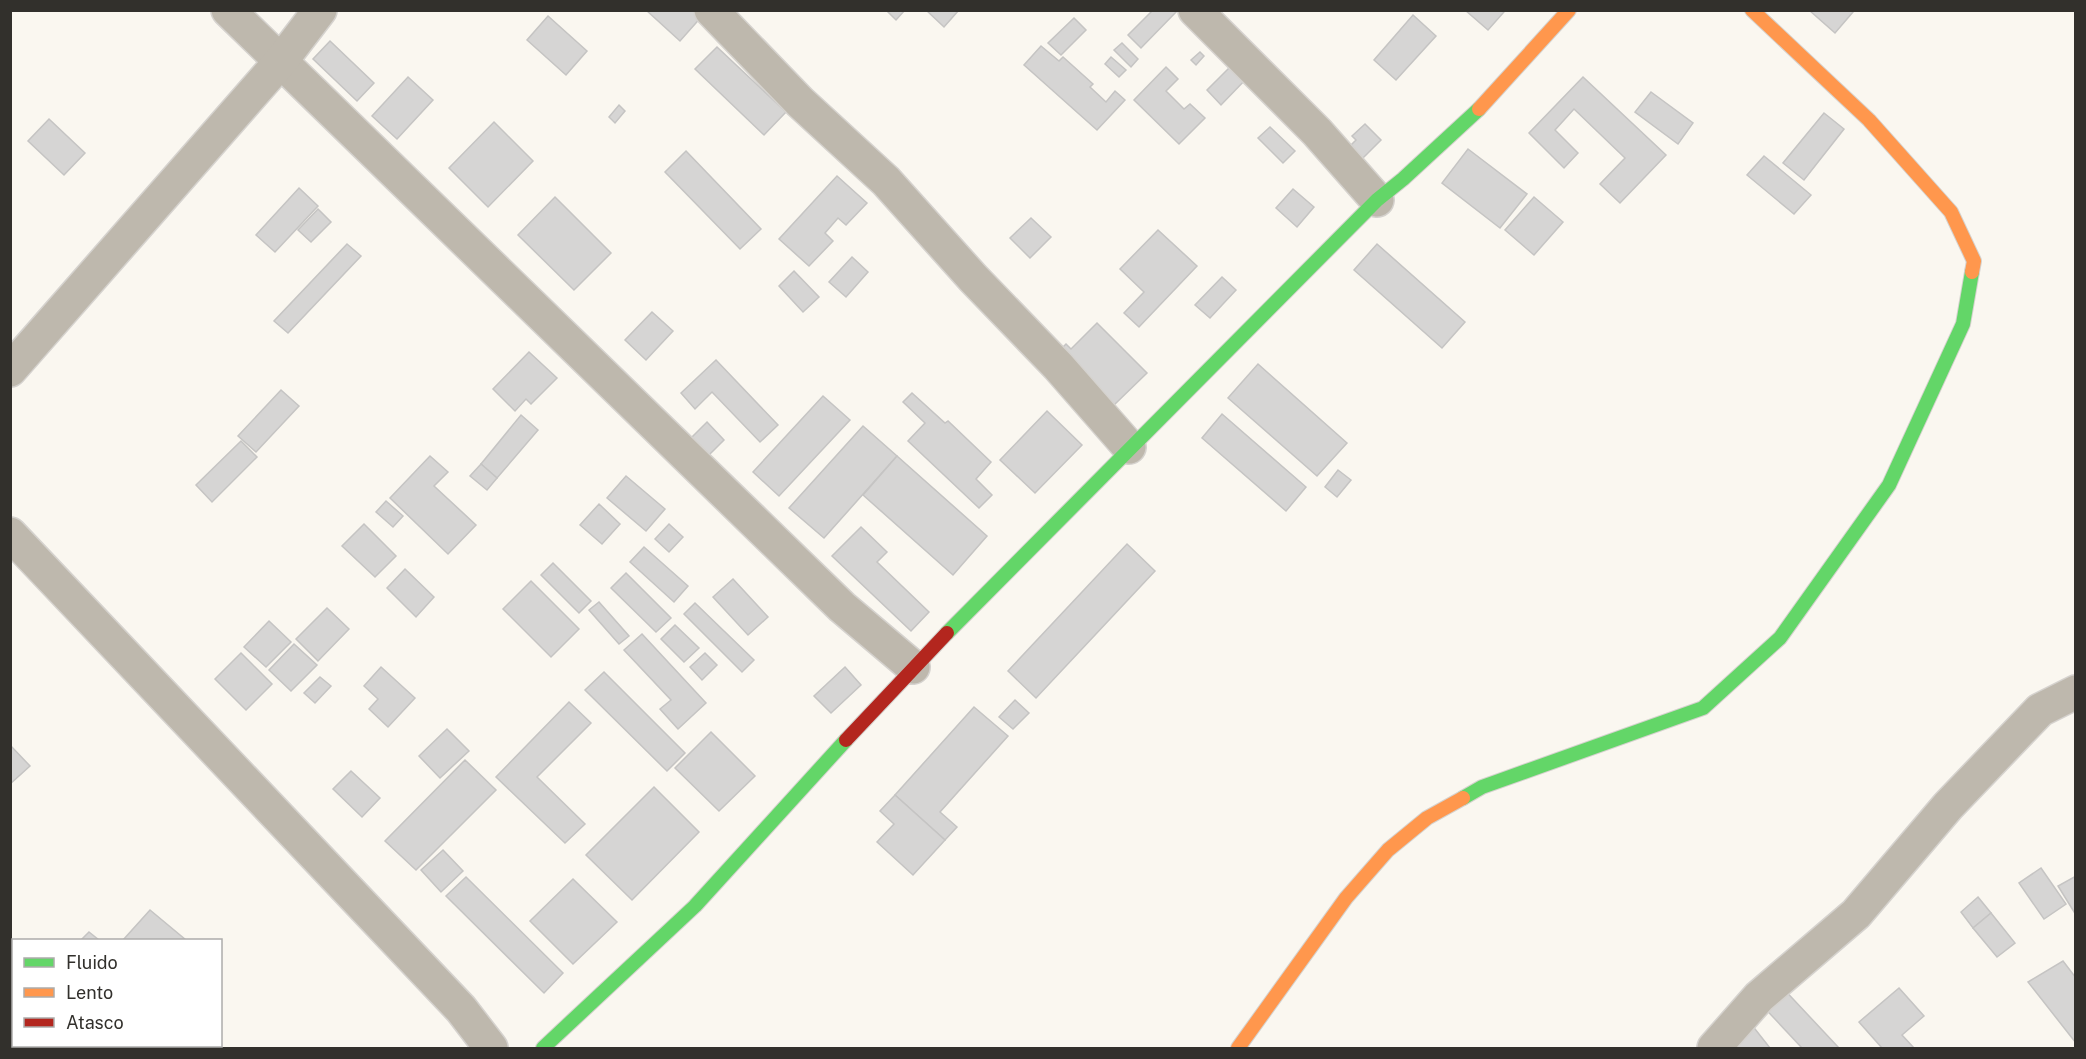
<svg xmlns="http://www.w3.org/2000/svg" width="2086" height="1059" font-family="'Public Sans',sans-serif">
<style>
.building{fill:#d6d5d4;stroke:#c5c4c3;stroke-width:1.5}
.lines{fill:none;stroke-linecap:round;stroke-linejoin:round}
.street-casing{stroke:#d5d2ce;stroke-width:36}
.fast-casing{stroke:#d5d2ce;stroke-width:16}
.slow-casing{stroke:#d5d2ce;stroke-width:16}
.jam-casing{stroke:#d5d2ce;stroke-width:16}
.street{stroke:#beb8ad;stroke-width:33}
.fast{stroke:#63d668;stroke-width:14}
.slow{stroke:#ff974d;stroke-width:14}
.jam{stroke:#b3261e;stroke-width:14}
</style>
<rect width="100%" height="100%" fill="#faf7f0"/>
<g class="building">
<path d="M 646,10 L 698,10 L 703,15 L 680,41 Z"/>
<path d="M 886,10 L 905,10 L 896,20 Z"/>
<path d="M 926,10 L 959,10 L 944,27 Z"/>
<path d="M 1153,10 L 1178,10 L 1141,48 L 1128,35 Z"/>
<path d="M 1465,10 L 1503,10 L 1504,12 L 1488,30 Z"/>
<path d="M 1809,10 L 1851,10 L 1853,12 L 1835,33 Z"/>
<path d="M 1413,15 L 1436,36 L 1396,80 L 1374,60 Z"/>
<path d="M 548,16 L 587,51 L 566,75 L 527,40 Z"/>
<path d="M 1074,18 L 1086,30 L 1061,55 L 1048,43 Z"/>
<path d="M 330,41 L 374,83 L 357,101 L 313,59 Z"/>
<path d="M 1122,43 L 1138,59 L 1131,67 L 1114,50 Z"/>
<path d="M 1041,46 L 1059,61 L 1063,57 L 1093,84 L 1090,87 L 1106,102 L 1115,91 L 1125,100 L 1097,130 L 1024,65 Z"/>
<path d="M 717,47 L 786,112 L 764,135 L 695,69 Z"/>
<path d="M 1200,52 L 1204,56 L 1196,65 L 1191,60 Z"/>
<path d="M 1111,57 L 1126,70 L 1119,77 L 1105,64 Z"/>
<path d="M 1234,63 L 1248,77 L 1221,105 L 1207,90 Z"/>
<path d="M 1166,67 L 1178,79 L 1166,91 L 1184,109 L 1190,104 L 1205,118 L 1179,144 L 1134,100 Z"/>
<path d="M 408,77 L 433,100 L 397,139 L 372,116 Z"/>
<path d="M 1583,77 L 1666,155 L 1620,203 L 1600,184 L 1625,158 L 1574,109 L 1555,130 L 1578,153 L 1564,168 L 1529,133 Z"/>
<path d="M 1651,92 L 1693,123 L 1678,144 L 1635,112 Z"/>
<path d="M 619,105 L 625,111 L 615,123 L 609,117 Z"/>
<path d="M 1824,113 L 1844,129 L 1804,180 L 1783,163 Z"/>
<path d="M 49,119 L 85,153 L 64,175 L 28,141 Z"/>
<path d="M 494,122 L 533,161 L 488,207 L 449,168 Z"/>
<path d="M 1365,124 L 1381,140 L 1355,166 L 1343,153 L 1356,140 L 1352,136 Z"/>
<path d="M 1270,127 L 1295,151 L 1283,163 L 1258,138 Z"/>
<path d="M 1468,149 L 1527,194 L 1500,228 L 1442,183 Z"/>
<path d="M 686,151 L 761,229 L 740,249 L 665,172 Z"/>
<path d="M 1764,156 L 1811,195 L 1794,214 L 1747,175 Z"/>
<path d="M 837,176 L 867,203 L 846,225 L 838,218 L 825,233 L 833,241 L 809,266 L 779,239 Z"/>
<path d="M 299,188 L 318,206 L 275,252 L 256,235 Z"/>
<path d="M 1293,189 L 1314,207 L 1297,227 L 1276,208 Z"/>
<path d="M 555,197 L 611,253 L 574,290 L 518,235 Z"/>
<path d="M 1534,197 L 1563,222 L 1534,255 L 1505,230 Z"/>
<path d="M 318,209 L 331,222 L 311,242 L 298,230 Z"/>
<path d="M 1031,218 L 1051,237 L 1030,258 L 1010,238 Z"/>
<path d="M 1158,230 L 1197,266 L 1139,327 L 1124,313 L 1144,292 L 1120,269 Z"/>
<path d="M 347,244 L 361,256 L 288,333 L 274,321 Z"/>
<path d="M 1377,244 L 1465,322 L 1442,348 L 1354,270 Z"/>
<path d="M 852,257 L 868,272 L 846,297 L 829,282 Z"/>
<path d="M 794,271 L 819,297 L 803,312 L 779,286 Z"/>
<path d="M 1222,277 L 1236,290 L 1210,318 L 1195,305 Z"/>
<path d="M 652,312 L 673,331 L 646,360 L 625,340 Z"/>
<path d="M 1097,323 L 1147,373 L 1113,406 L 1058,352 L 1066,344 L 1071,349 Z"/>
<path d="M 529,352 L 557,378 L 531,404 L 526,399 L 515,411 L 493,389 Z"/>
<path d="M 716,360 L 778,425 L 760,442 L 712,392 L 695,409 L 681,393 Z"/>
<path d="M 1258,364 L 1347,443 L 1317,476 L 1228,398 Z"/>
<path d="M 281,390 L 299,406 L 256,452 L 238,436 Z"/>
<path d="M 912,393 L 945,423 L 948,421 L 991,462 L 976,479 L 992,495 L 979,508 L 908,441 L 925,423 L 903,402 Z"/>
<path d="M 823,396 L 850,420 L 779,496 L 753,472 Z"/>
<path d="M 1047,411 L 1082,445 L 1035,493 L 1000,460 Z"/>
<path d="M 1222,414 L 1306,487 L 1286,511 L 1202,438 Z"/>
<path d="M 521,415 L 538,430 L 497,478 L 481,464 Z"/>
<path d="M 707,422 L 724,440 L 707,457 L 690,439 Z"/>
<path d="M 863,426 L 897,456 L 824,538 L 789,508 Z"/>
<path d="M 241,441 L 257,457 L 212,502 L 196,485 Z"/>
<path d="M 430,456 L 448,472 L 434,486 L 476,525 L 448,554 L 390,498 Z"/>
<path d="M 897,456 L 987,536 L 953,575 L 863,495 Z"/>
<path d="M 481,464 L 497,478 L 487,490 L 470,476 Z"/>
<path d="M 1338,470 L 1351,480 L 1337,497 L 1325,487 Z"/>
<path d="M 626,476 L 665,509 L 646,531 L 607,498 Z"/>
<path d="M 386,501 L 403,516 L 393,527 L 376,512 Z"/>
<path d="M 599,504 L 620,524 L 602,544 L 580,525 Z"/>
<path d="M 364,524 L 396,556 L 375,577 L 342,546 Z"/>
<path d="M 669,524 L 683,537 L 669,552 L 655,539 Z"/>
<path d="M 861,527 L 887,552 L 877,562 L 929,612 L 911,631 L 832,556 Z"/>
<path d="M 1127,544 L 1155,571 L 1036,698 L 1008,671 Z"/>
<path d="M 644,547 L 688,586 L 674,602 L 630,562 Z"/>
<path d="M 553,563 L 591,601 L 579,613 L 541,575 Z"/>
<path d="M 405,569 L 434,597 L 416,617 L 387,588 Z"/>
<path d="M 626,573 L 671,618 L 656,632 L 611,588 Z"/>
<path d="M 733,579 L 768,617 L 748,635 L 713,597 Z"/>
<path d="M 531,581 L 579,629 L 551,657 L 503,609 Z"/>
<path d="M 599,602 L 629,636 L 619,644 L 589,610 Z"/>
<path d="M 695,603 L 754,660 L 742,672 L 684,614 Z"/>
<path d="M 327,608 L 349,629 L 318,661 L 296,639 Z"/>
<path d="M 269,621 L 291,642 L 266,667 L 244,647 Z"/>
<path d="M 675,625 L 699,648 L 684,662 L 661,639 Z"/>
<path d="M 642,634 L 706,703 L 678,729 L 660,709 L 671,700 L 624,650 Z"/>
<path d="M 294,644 L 317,665 L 291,691 L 269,670 Z"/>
<path d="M 241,653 L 272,684 L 246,710 L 215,679 Z"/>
<path d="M 705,653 L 717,665 L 702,680 L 690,667 Z"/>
<path d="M 381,667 L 415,698 L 388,727 L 369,709 L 378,699 L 364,686 Z"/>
<path d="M 845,667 L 861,685 L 831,713 L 814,696 Z"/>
<path d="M 604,672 L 685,753 L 667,771 L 585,690 Z"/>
<path d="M 320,677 L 331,686 L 315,703 L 304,693 Z"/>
<path d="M 1015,700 L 1029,713 L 1013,729 L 999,717 Z"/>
<path d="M 569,702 L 591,723 L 537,777 L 585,824 L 565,843 L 496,777 Z"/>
<path d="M 974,707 L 1008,736 L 940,812 L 957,827 L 945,840 L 895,795 Z"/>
<path d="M 447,729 L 469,751 L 440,778 L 419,756 Z"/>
<path d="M 711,732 L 755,776 L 719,811 L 675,768 Z"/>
<path d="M 10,745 L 30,766 L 10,784 Z"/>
<path d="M 465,760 L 496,790 L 416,870 L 385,841 Z"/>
<path d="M 351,771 L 380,798 L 362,817 L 333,789 Z"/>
<path d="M 654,787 L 699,832 L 632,900 L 586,855 Z"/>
<path d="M 895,795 L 945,840 L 913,875 L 877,842 L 894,824 L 880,811 Z"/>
<path d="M 443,850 L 463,871 L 441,892 L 421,870 Z"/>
<path d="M 2041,868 L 2066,904 L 2044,919 L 2019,883 Z"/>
<path d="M 2076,876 L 2076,915 L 2058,886 Z"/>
<path d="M 466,877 L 563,973 L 544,993 L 446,896 Z"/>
<path d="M 573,879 L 617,922 L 573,964 L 530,921 Z"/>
<path d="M 1978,897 L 1991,913 L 1973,928 L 1961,912 Z"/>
<path d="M 150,910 L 186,940 L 123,940 Z"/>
<path d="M 1991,913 L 2015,943 L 1997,957 L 1973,928 Z"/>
<path d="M 89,932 L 99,940 L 81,940 Z"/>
<path d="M 2063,961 L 2076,978 L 2076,1043 L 2028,982 Z"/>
<path d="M 1779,984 L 1839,1048 L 1802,1048 L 1759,1002 Z"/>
<path d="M 1899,988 L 1924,1016 L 1902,1035 L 1914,1048 L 1882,1048 L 1859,1022 Z"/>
<path d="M 1744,1015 L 1770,1048 L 1721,1048 Z"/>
</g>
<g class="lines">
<g class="street-casing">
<g id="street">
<path d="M 228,10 L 842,607 L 913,667"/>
<path d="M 711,10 L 800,102 L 886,181 L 973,278 L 1058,366 L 1129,447"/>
<path d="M 1195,10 L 1317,132 L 1377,200"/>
<path d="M 10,370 L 281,61 L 320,10"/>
<path d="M 10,534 L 461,1009 L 491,1048"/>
<path d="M 1714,1048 L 1759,997 L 1856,914 L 1948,806 L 2040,710 L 2076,692"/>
</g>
</g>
<g class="fast-casing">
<g id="fast">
<path d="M 947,633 L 1377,200 L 1403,179 L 1479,109"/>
<path d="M 1463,798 L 1482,787 L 1703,708 L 1780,638 L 1889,485 L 1963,324 L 1972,272"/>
<path d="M 543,1048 L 695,906 L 846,740"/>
</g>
</g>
<g class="slow-casing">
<g id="slow">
<path d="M 1752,10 L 1869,120 L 1951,212 L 1974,261 L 1972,272"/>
<path d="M 1479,109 L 1569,10"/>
<path d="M 1238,1048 L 1346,898 L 1388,850 L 1427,818 L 1463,798"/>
</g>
</g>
<g class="jam-casing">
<path id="jam" d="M 846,740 L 947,633"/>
</g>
<use href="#street" class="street"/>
<use href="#fast" class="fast"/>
<use href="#slow" class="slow"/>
<use href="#jam" class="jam"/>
</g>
<rect width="2086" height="1059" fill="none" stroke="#32302c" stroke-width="24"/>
<rect x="12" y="939" width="210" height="108" fill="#ffffff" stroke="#adacab" stroke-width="1.5"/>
<rect x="24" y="958" width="30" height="9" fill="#63d668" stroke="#adacab" stroke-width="1.5"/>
<text x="66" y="969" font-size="18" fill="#32302c">Fluido</text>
<rect x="24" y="988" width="30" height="9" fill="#ff974d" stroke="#adacab" stroke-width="1.5"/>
<text x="66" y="999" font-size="18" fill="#32302c">Lento</text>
<rect x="24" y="1018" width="30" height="9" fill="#b3261e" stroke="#adacab" stroke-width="1.5"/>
<text x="66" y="1029" font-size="18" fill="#32302c">Atasco</text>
</svg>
